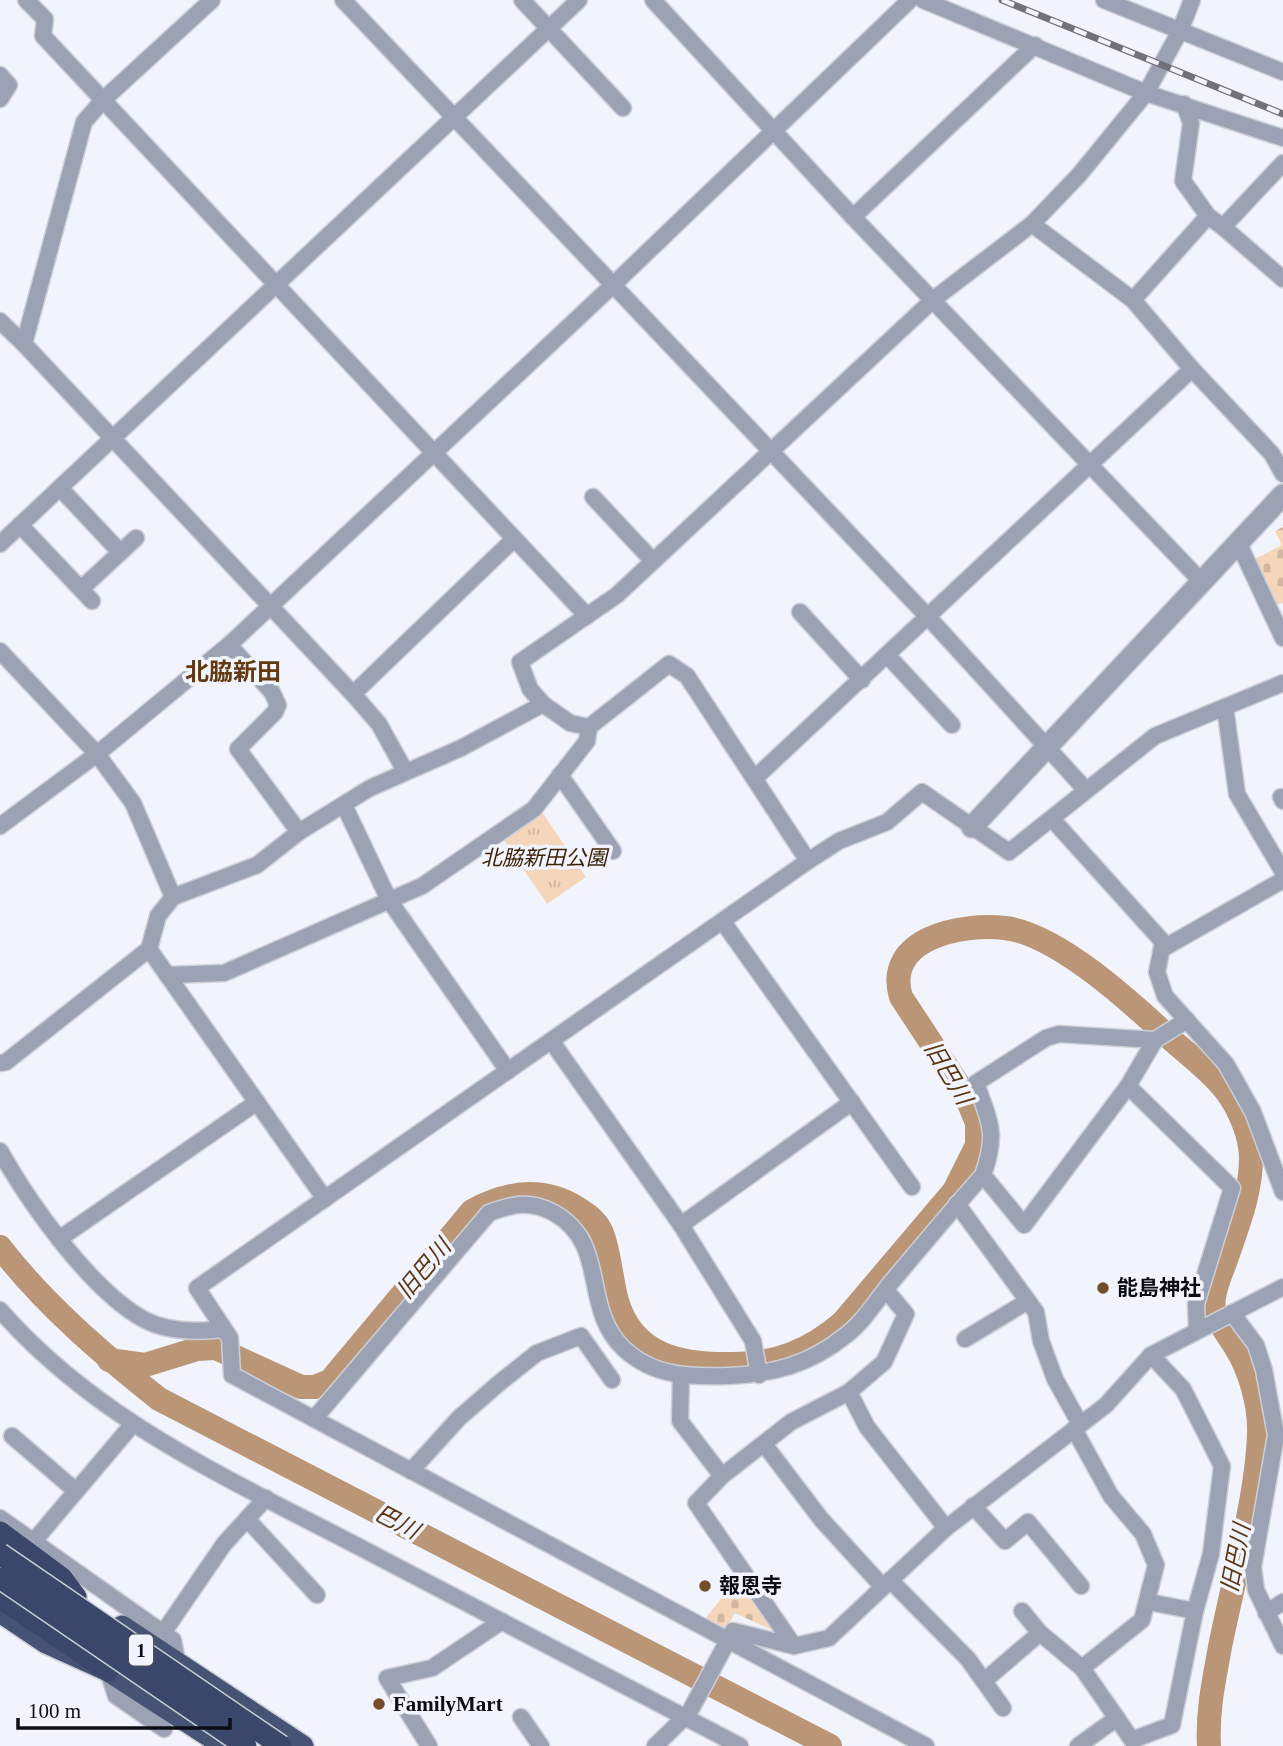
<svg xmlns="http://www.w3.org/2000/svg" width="1283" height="1746" font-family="'Times New Roman','Noto Sans JP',serif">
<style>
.cemetery{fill:url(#cemetery-stones)}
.park{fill:url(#park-tufts)}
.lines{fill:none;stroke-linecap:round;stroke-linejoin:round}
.river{stroke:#ba9677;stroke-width:24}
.minor-casing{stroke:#cccfd7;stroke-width:19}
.tertiary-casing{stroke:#cccfd7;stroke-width:24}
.trunk-casing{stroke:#cccfd7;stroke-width:24}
.motorway-casing{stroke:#cccfd7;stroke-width:24}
.minor{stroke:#9ba2b4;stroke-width:16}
.tertiary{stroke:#9ba2b4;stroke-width:21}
.trunk{stroke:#465374;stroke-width:21}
.motorway{stroke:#3a476a;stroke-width:21}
.rail-casing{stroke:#70727a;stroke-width:7}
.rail{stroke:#f1f4fc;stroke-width:4.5;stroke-dasharray:13;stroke-linecap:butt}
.motorway-bridge-casing{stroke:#cccfd7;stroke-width:24;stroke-linecap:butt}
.motorway-bridge{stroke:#3a476a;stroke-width:21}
.poi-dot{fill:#734e2a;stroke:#f1f4fc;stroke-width:2.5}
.labels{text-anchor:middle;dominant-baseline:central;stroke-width:7;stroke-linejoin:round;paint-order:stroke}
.shield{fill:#f1f4fc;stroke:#50525a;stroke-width:2}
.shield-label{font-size:19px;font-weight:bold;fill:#0b0d14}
.park-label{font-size:21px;font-style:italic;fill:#3c2208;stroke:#f1f4fc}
.poi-label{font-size:21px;font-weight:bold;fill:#0b0d14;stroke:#f1f4fc;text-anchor:start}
.water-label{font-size:23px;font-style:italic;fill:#5a350f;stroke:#f1f4fc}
.quarter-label{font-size:24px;font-weight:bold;fill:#633a0f;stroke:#f1f4fc}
</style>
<defs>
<pattern id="cemetery-stones" width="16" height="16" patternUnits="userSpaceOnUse" patternTransform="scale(1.75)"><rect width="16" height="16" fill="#f6d6ba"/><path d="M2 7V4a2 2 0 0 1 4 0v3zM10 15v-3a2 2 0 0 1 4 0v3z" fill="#d2b69f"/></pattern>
<pattern id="park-tufts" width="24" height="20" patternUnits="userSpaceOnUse" patternTransform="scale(1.75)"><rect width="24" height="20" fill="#f6d6ba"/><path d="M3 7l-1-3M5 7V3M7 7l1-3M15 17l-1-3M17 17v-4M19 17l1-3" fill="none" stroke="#d2b69f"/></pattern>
</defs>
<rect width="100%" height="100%" fill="#f1f4fc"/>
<g class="cemetery">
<path d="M 1283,527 L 1283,603 L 1273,606 L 1253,560 L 1282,545 L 1275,531 Z"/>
<path d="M 745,1580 L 778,1628 L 774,1631 L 735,1613 L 725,1630 L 705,1619 L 732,1585 Z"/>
</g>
<path class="park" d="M 542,812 L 586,877 L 547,904 L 503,839 Z"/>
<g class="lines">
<g class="river">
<path d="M 0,1247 C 44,1304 102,1354 159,1399 L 830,1746"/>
<path d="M 109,1360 L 145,1365 L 197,1349 L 216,1348 L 301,1387 L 315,1387 L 330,1381 L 472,1211 C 507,1192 542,1186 577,1208 C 588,1215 597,1221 602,1233 C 610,1254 611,1279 617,1301 C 633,1356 681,1365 732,1364 C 775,1364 810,1351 843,1322 L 954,1191 L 977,1145 L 977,1123 L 966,1096 L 901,997 C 883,938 962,923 1005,928 C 1058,934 1134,1005 1173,1041 C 1191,1057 1212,1072 1226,1091 C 1239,1108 1251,1136 1251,1158 C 1251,1194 1237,1227 1226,1260 C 1221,1274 1211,1294 1214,1309 C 1217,1322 1229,1336 1236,1348 C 1250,1370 1260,1406 1259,1433 C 1257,1498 1233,1581 1220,1647 C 1214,1680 1207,1712 1209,1746"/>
</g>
<g class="minor-casing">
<g id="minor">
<path d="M 26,0 L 45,19 L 43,36 L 587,616"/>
<path d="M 212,0 L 103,100 L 84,122 L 24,344 L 353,694 L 379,724 L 405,771"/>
<path d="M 343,0 L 929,618 L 1086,790"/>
<path d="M 522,0 L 623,108"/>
<path d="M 653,0 L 853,217 L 1201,581"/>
<path d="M 923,0 L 1146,93 L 1283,138"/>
<path d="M 1104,0 L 1283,72"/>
<path d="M 0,75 L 9,85 L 0,99"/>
<path d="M 1184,104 L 1191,123 L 1183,181 L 1208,216 L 1223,227"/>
<path d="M 1283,163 L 1223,227 L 1283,279"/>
<path d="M 853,217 L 1035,45"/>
<path d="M 1032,224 L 1133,300 L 1192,369 L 1272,454 L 1283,474"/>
<path d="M 1133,300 L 1208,216"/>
<path d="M 0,321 L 24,344"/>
<path d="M 60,488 L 120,552"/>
<path d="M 593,497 L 653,561"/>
<path d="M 20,525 L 92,601"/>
<path d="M 1238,542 L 1283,638"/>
<path d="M 0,544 L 579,0"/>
<path d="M 81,589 L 136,538"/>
<path d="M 800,612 L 862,680"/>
<path d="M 229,645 L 272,692 L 278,705 L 275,712 L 238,749 L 299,832"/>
<path d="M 0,651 L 97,754 L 133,803 L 173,897"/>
<path d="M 888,656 L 952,725"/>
<path d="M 353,694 L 514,539"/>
<path d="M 543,704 L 570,723 L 589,727"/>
<path d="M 1225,707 L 1237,794 L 1283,872"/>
<path d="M 560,775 L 613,851"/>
<path d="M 755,778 L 1192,369"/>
<path d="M 1281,797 L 1283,801"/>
<path d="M 344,805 L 389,900 L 508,1071"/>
<path d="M 1052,819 L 1163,942 L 1157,972 L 1165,996 L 1226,1064 L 1253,1112 L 1283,1192"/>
<path d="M 0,826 L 97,754 L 229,645 L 613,285 L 910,0"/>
<path d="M 723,922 L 912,1187"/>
<path d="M 1162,949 L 1283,880"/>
<path d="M 167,975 L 224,973 L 422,886 L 534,809 L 587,741 L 589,727 L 669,664 L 687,676 L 808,861"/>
<path d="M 552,1042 L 681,1225 L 753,1341 L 759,1375"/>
<path d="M 0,1063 L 6,1062 L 149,949"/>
<path d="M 1128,1086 L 1232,1188 L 1196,1304 L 1197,1330"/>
<path d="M 0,1151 C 29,1203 92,1292 145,1320 C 168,1332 199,1332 224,1329"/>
<path d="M 983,1175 L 1024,1225 L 1128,1086 L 1155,1040 L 1187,1020"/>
<path d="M 325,1199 L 149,949 L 158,916 L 173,897 L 257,865 L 299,832 L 370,788 L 461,748 L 543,704 L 530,689 L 520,662 L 617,595 L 934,299 L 1032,224 L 1079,175 L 1146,93 L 1180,31 L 1192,0"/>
<path d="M 957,1204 L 1036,1312 L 1041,1341 L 1055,1379 L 1080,1424"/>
<path d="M 681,1225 L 852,1102"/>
<path d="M 59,1239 L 257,1102"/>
<path d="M 0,1310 C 99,1423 234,1481 365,1550 C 490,1615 615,1681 740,1746"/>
<path d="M 1232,1313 L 1256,1345 L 1264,1370 L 1276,1435 L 1253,1567 L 1256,1590 L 1283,1646"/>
<path d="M 965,1339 L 1028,1301"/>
<path d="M 681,1377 L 680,1421 L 722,1476"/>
<path d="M 849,1392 L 884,1362 L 906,1314 L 886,1290"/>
<path d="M 314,1419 L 489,1213 C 513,1204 530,1200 554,1213 C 610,1245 580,1307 624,1349 C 654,1377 690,1377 728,1376 C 773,1374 809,1365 845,1336 C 863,1323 876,1301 890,1284 C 921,1247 951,1211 983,1175 C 998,1133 990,1123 976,1083 L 1046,1038 L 1059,1034 L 1155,1040"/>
<path d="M 1074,1429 L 1111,1496 L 1143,1534 L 1156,1565 L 1142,1620 L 1082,1668"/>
<path d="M 12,1436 L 76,1491"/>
<path d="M 764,1444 L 821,1519 L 883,1587"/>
<path d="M 411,1471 L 459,1418 L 498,1384 L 537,1353 L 581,1336 L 612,1380"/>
<path d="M 973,1506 L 1005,1541 L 1028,1522 L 1081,1586"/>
<path d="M 0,1518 L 173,1640 L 177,1661"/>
<path d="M 247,1519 L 317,1595"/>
<path d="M 34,1541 L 132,1425"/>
<path d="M 890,1580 L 968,1659 L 1003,1708"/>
<path d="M 1149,1602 L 1195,1611"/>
<path d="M 1022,1611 L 1040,1633 L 1082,1668 L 1132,1740 L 1172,1725 L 1195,1611 L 1211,1554 L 1222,1466 L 1183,1389 L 1151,1355"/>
<path d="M 1266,1613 L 1283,1602"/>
<path d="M 163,1633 L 224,1544 L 266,1498"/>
<path d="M 794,1646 L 696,1503 L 722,1476 L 791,1422 L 849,1392 L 867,1427 L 946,1528"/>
<path d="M 108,1671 L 116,1696 L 164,1729"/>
<path d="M 984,1681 L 1040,1633"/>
<path d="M 521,1717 L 541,1746"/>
<path d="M 429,1746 L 387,1678 L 432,1668 L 502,1621"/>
<path d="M 655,1746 L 689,1713 L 733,1631 L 794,1646 L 829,1638 L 946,1528 L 1106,1405 L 1151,1355 L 1283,1287"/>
<path d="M 926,1746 L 232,1375 L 230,1338 L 197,1288 L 808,861 L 839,841 L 887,822 L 922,792 L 1009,852 L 1155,736 L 1283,683"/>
<path d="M 1078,1746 L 1117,1718"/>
</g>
</g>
<g class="tertiary-casing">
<path id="tertiary" d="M 972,827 L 1283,495"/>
</g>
<g class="trunk-casing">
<g id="trunk">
<path d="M 0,1612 L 46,1643 L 108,1671 L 224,1746"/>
<path d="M 122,1626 L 303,1746"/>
</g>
</g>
<g class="motorway-casing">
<g id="motorway">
<path d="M 0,1532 L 62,1578 L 76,1597"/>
<path d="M 0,1598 L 108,1671"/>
</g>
</g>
<use href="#minor" class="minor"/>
<use href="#tertiary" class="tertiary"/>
<use href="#trunk" class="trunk"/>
<use href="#motorway" class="motorway"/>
<g class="rail-casing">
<path id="rail" d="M 1002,0 L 1283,114"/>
</g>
<use href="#rail" class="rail"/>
<g class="motorway-bridge-casing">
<g id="motorway-bridge">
<path d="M 0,1554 L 281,1746"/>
<path d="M 0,1578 L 246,1746"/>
</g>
</g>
<use href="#motorway-bridge" class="motorway-bridge"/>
</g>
<g class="poi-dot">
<circle cx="1103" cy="1288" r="7"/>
<circle cx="705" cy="1586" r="7"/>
<circle cx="379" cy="1704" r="7"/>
</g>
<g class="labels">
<rect class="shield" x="129" y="1634.5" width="24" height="31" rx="5"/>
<g class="shield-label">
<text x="141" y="1650">1</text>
</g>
<g class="park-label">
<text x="544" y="858">北脇新田公園</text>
</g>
<g class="poi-label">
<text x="1117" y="1288">能島神社</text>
<text x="719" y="1586">報恩寺</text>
<text x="393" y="1704">FamilyMart</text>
</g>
<g class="water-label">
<text transform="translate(948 1073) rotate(59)">旧巴川</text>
<text transform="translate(424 1269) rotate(-50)">旧巴川</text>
<text transform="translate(397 1522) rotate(27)">巴川</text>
<text transform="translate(1236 1558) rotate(-79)">旧巴川</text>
</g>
<g class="quarter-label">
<text x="233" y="672">北脇新田</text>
</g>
</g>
<path d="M18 1718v10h212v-10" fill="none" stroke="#0b0d14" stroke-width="3.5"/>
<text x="28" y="1718" font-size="21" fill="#0b0d14" stroke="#f1f4fc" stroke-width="5" paint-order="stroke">100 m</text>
</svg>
